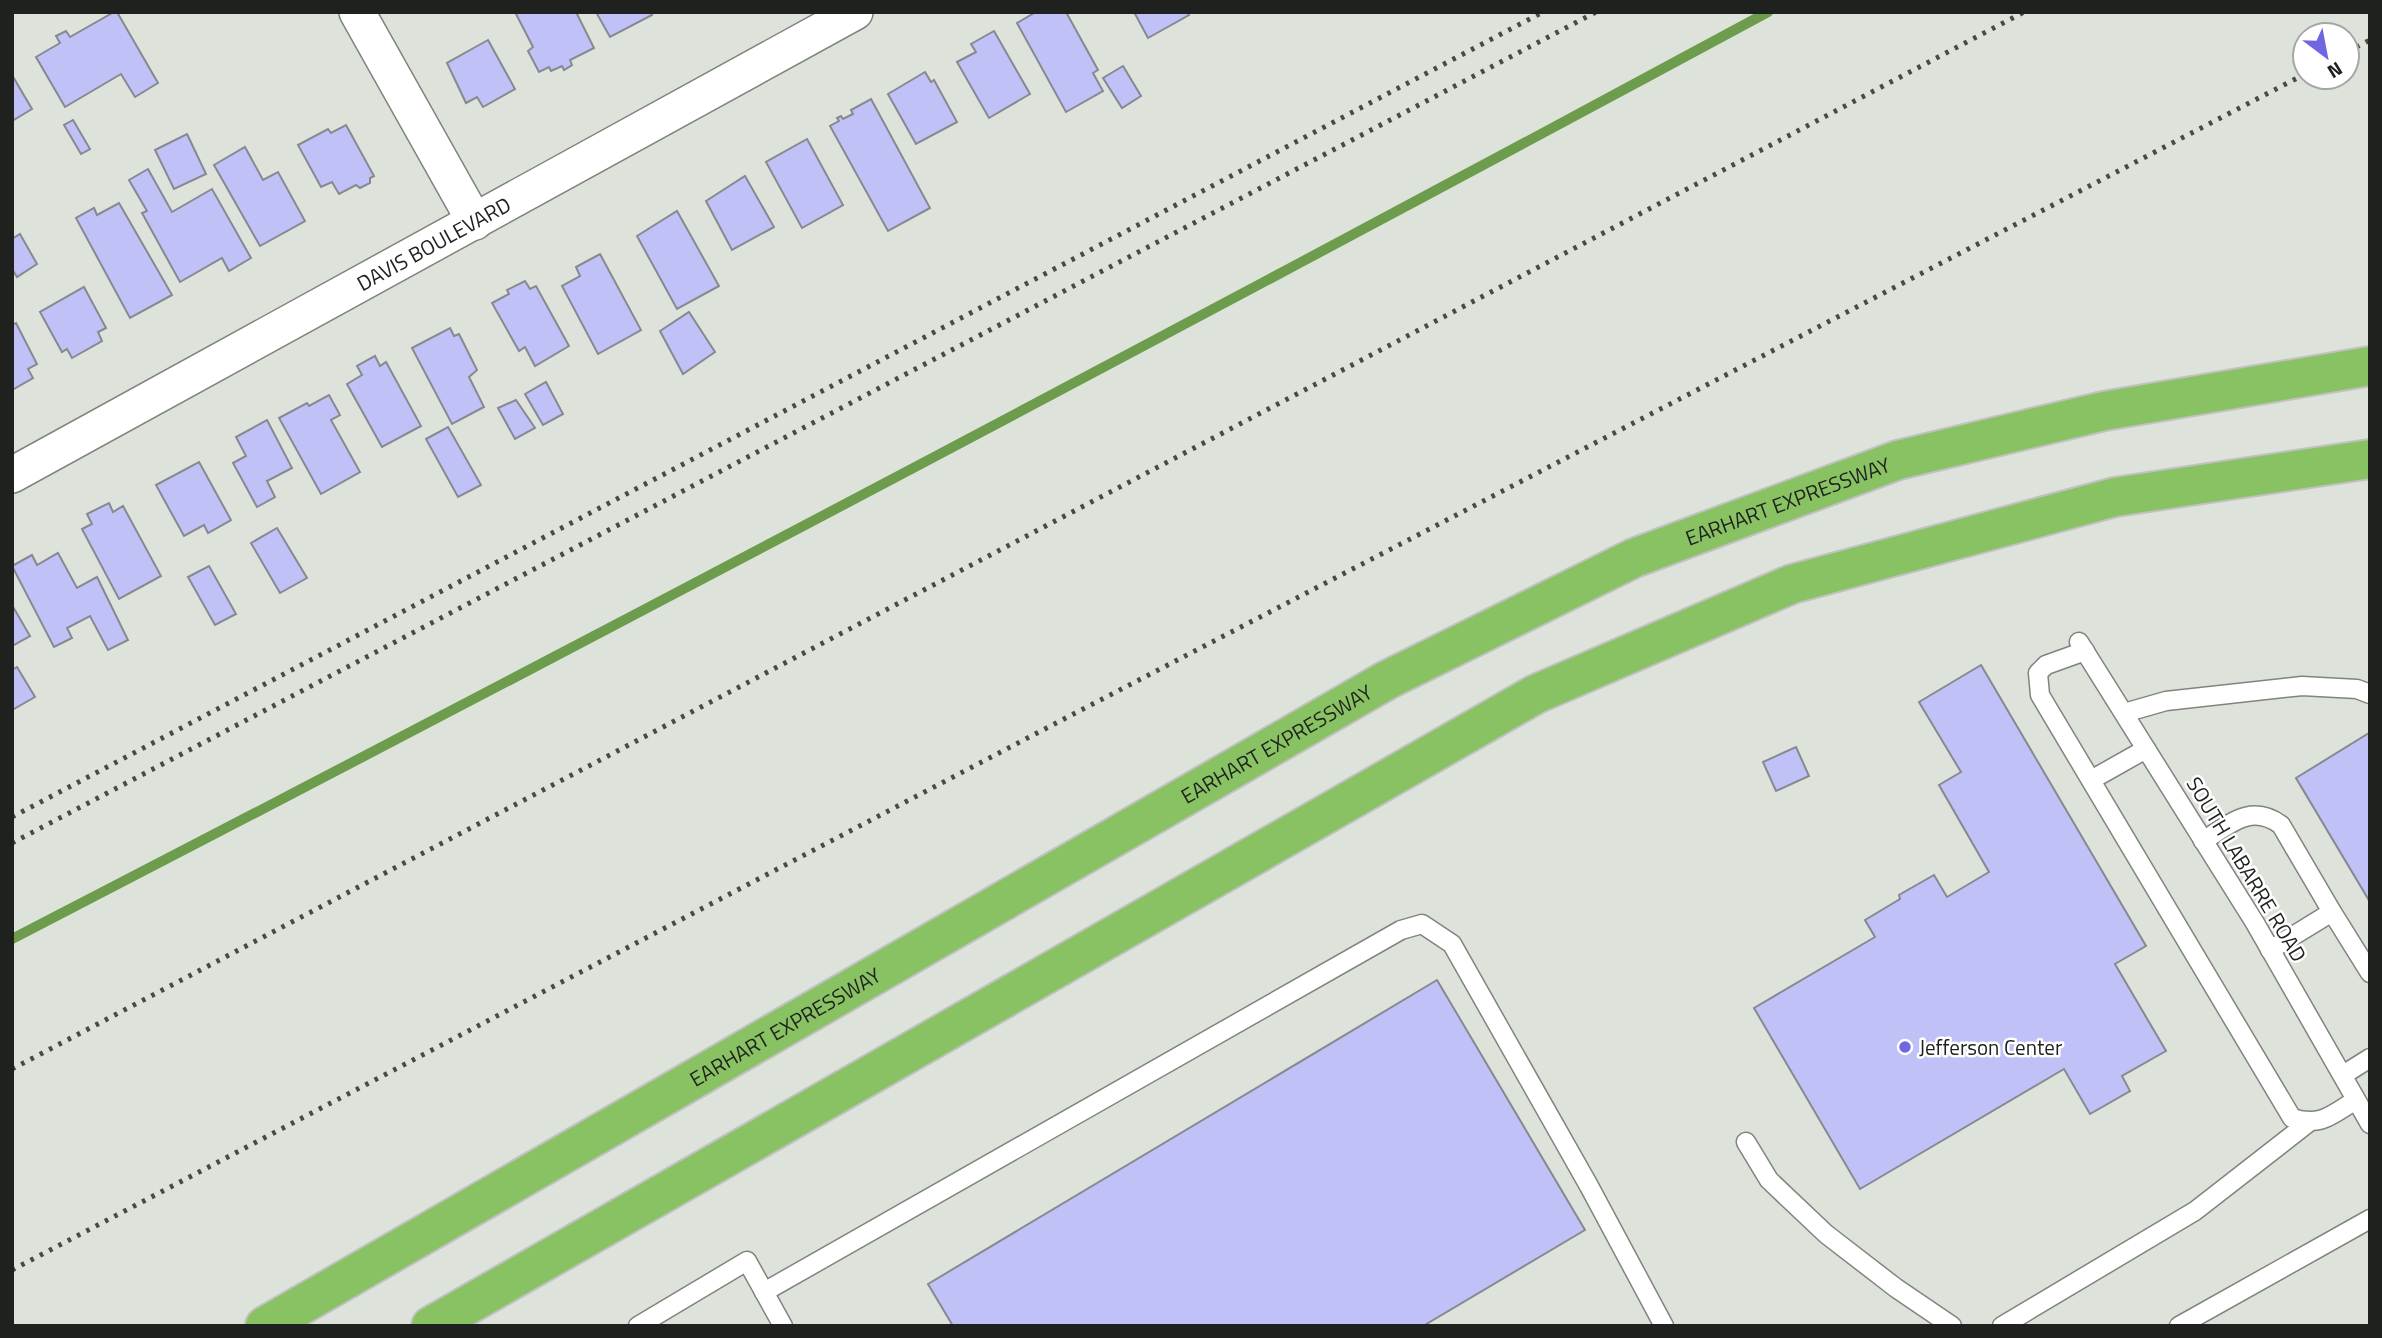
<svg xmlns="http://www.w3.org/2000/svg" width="2382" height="1338" font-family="'Titillium Web',sans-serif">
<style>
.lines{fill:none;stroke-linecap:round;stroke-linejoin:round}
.stream{stroke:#6c9c4c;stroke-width:10}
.building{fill:#c0c2f7;stroke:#888891;stroke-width:2}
.service-casing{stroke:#80847d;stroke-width:21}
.minor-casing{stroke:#80847d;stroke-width:38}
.motorway-casing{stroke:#c0c1c0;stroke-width:42}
.service{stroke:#fff;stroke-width:18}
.minor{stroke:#fff;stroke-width:35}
.motorway{stroke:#89c263;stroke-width:38}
.rail{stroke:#484a46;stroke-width:5;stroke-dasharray:3.5 7;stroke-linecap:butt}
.poi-dot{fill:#7166e1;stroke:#fff;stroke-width:2.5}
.labels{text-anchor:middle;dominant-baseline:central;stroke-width:5;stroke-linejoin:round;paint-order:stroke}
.street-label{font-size:21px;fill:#1f211e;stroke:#fff}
.poi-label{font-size:21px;fill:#1f211e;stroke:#fff;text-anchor:start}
</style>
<rect width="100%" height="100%" fill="#dde3db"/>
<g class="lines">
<path class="stream" d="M 12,939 C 600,635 1185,326 1768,12"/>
</g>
<g class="building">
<path d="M 114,12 L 117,12 L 158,83 L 135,97 L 121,74 L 65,107 L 36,57 L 60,43 L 56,36 L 66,31 L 70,37 Z"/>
<path d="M 515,12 L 576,12 L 594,48 L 570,60 L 572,65 L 564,70 L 562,66 L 551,71 L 549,67 L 539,72 L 528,51 L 533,47 Z"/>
<path d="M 596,12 L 651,12 L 652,15 L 610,37 Z"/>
<path d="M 1036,12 L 1066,12 L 1098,70 L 1093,73 L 1103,91 L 1066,112 L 1017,23 Z"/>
<path d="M 1134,12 L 1188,12 L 1189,15 L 1148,38 Z"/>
<path d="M 994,31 L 1030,94 L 989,118 L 957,62 L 976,52 L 971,44 Z"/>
<path d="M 488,40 L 515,89 L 483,107 L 477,97 L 466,103 L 447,63 Z"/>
<path d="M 1123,66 L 1141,96 L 1122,108 L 1103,78 Z"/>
<path d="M 925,72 L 931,82 L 934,80 L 957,122 L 916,144 L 888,94 Z"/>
<path d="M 12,75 L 32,109 L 12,121 Z"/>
<path d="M 871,99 L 930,208 L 888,231 L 830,126 L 839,121 L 837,118 L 841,116 L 843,119 L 853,114 L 851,110 Z"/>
<path d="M 73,120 L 90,149 L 81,154 L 64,125 Z"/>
<path d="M 346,125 L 374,176 L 370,178 L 370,183 L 360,188 L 356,185 L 339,194 L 332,182 L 321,187 L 298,145 L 328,129 L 331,133 Z"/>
<path d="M 187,134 L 206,174 L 174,189 L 155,150 Z"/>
<path d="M 807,139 L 843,205 L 802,228 L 766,162 Z"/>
<path d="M 245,147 L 263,180 L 278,172 L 305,221 L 260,246 L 214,165 Z"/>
<path d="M 148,169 L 172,212 L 212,189 L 251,258 L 229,271 L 222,258 L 180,282 L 142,213 L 147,211 L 129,180 Z"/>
<path d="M 745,176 L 774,227 L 732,250 L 706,201 Z"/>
<path d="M 119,203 L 172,295 L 130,318 L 76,218 L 94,208 L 97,215 Z"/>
<path d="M 677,211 L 719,286 L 677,309 L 637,236 Z"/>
<path d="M 20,234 L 37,264 L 17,277 L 12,269 L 12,239 Z"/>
<path d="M 600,254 L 641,330 L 598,354 L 562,286 L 580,276 L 576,267 Z"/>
<path d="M 525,281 L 530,289 L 536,286 L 569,346 L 535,366 L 525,347 L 519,351 L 492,303 L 509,294 L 507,290 Z"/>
<path d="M 84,287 L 106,328 L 98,332 L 102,341 L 72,358 L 67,349 L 62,352 L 40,312 Z"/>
<path d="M 689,312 L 715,352 L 683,374 L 660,331 Z"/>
<path d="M 16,323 L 37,364 L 28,369 L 33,378 L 12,390 L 12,325 Z"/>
<path d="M 450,328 L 454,336 L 459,334 L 477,370 L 469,377 L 484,407 L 452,424 L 412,348 Z"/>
<path d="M 375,356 L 380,366 L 386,362 L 421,426 L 382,447 L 347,384 L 362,375 L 357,366 Z"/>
<path d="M 546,382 L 563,414 L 543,425 L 525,394 Z"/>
<path d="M 329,395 L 340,415 L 331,420 L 360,472 L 321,494 L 279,418 L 307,403 L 309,406 Z"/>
<path d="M 516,400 L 535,428 L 515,439 L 498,408 Z"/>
<path d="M 267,420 L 292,468 L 267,481 L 275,497 L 257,507 L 233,463 L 246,456 L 236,437 Z"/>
<path d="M 448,427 L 481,485 L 458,497 L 426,439 Z"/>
<path d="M 199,462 L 231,520 L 208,533 L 204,525 L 184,536 L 156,485 Z"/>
<path d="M 109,503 L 113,512 L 123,506 L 161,576 L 119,599 L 82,529 L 92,524 L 87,514 Z"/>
<path d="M 277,528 L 307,578 L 280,593 L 251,543 Z"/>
<path d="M 58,553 L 77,588 L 97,577 L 128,640 L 108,650 L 90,616 L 67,628 L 72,638 L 54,647 L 12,566 L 32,555 L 37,565 Z"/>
<path d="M 209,566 L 236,614 L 215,625 L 188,577 Z"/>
<path d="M 12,605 L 30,636 L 12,646 Z"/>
<path d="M 1981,665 L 2146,946 L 2115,964 L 2166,1051 L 2122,1076 L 2130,1091 L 2090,1114 L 2064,1069 L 1860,1189 L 1754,1008 L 1875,937 L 1865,920 L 1900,899 L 1899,895 L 1934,875 L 1947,897 L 1989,872 L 1939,785 L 1961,772 L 1919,702 Z"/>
<path d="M 17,667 L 35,697 L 12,710 L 12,670 Z"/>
<path d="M 2369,733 L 2370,734 L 2370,902 L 2296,778 Z"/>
<path d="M 1796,747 L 1809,776 L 1776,791 L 1763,762 Z"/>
<path d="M 1437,980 L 1585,1230 L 1423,1326 L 953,1326 L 928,1284 Z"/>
</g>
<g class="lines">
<g class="service-casing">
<g id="service">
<path d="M 2079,642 L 2255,923 L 2370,1124"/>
<path d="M 2085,651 L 2046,665 L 2038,673 L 2040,695 L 2292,1118 C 2322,1127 2331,1115 2356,1100"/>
<path d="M 2124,713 L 2166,701 L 2302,686 L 2357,689 L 2370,694"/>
<path d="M 2091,780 L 2146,749"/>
<path d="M 2203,841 C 2230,824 2251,803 2281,825 L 2332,912 L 2270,950"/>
<path d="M 2332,912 L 2370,973"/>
<path d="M 2343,1075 L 2370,1058"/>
<path d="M 1746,1142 L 1769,1180 L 1826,1234 L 1896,1288 L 1952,1326"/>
<path d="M 764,1292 L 1401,930 L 1422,924 L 1452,944 L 1589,1186 L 1664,1326"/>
<path d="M 638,1326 L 747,1261 L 783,1326"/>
<path d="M 2002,1326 L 2195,1211 L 2308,1123"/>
<path d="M 2179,1326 L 2370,1219"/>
</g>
</g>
<g class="minor-casing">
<g id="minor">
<path d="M 357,12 L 475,222"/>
<path id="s1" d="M 12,475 L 855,12"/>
</g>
</g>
<g class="motorway-casing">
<g id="motorway">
<path id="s2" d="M 265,1326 L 1387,680 L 1634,558 L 1898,460 L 2104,411 L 2370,366"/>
<path d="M 431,1326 L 1536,694 L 1792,584 L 2115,497 L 2370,459"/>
</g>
</g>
<use href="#service" class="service"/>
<use href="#minor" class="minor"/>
<use href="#motorway" class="motorway"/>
<g class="rail">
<path d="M 2347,52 L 2370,40"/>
<path d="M 12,817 L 1543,12"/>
<path d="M 12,843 L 1596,12"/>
<path d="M 12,1069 L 2024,12"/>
<path d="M 12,1270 L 1060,721 L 2305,74"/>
</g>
</g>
<circle class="poi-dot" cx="1905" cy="1047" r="7"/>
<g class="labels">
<g class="street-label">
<text stroke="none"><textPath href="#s1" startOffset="481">DAVIS BOULEVARD</textPath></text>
<text stroke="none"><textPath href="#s2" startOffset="1734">EARHART EXPRESSWAY</textPath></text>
<text stroke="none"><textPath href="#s2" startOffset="1167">EARHART EXPRESSWAY</textPath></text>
<text transform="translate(2247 869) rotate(59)">SOUTH LABARRE ROAD</text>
<text stroke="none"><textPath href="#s2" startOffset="600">EARHART EXPRESSWAY</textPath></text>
</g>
<g class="poi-label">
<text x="1919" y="1047">Jefferson Center</text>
</g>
</g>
<rect width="2382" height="1338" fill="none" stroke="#1f211e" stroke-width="28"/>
<g transform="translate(2326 56) rotate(148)"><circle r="33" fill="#ffffff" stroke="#a5a6a5" stroke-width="2"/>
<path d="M0-5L12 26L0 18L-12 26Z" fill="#7166e1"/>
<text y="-10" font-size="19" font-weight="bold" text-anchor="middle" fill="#1f211e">N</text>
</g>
</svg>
